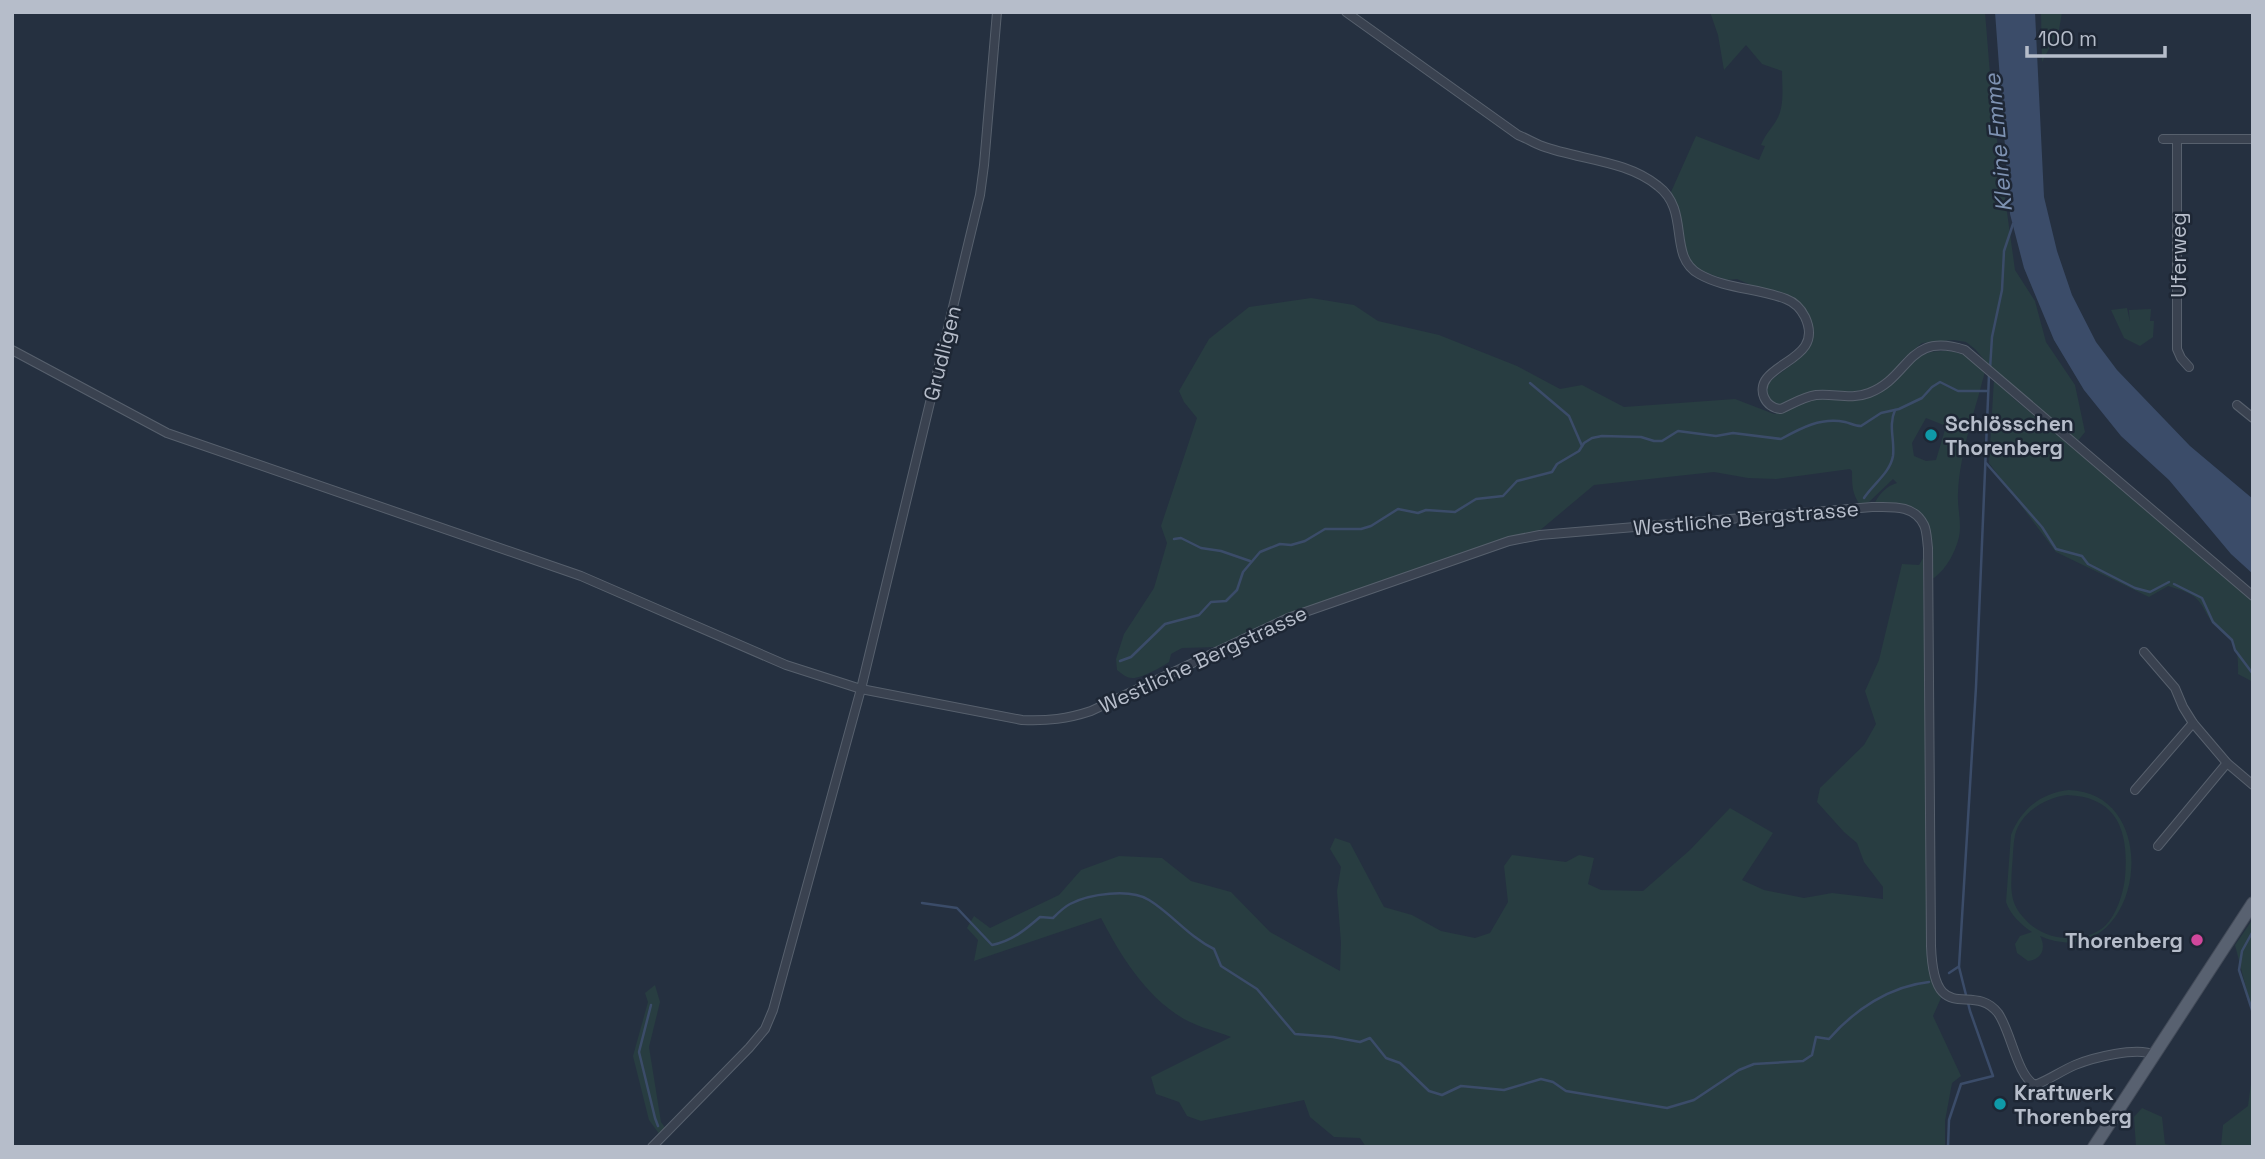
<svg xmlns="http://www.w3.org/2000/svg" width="2265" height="1159" font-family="'Space Grotesk',sans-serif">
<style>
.green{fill:#283d41;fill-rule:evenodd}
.water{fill:#3b4c69}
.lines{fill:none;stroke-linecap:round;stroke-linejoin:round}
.stream{stroke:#3b4c69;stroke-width:2.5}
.minor-casing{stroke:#57606d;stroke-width:10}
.primary-casing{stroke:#434b59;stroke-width:14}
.minor{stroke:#3a4250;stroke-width:8}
.primary{stroke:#586170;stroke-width:12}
.culture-dot{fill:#0f9aa8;stroke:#1e2735;stroke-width:2.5}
.hotel-dot{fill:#d1479c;stroke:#1e2735;stroke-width:2.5}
.labels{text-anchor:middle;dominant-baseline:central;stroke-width:5;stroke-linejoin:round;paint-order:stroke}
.street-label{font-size:21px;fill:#b6bdca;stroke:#1e2735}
.poi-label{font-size:21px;font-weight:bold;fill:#b6bdca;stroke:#1e2735;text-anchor:start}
.water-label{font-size:23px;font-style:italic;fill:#7e92b2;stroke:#1e2735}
</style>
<rect width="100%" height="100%" fill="#253040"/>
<g class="green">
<path d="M 1710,12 L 1985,12 L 1993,111 L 2015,270 L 2035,301 L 2046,342 L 2075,385 L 2085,432 L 2077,442 L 1993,370 L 1975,349 L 1966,342 L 1954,340 L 1922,343 L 1905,357 L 1886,381 L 1873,387 L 1855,392 L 1816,391 L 1805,394 L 1787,404 L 1774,404 L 1768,398 L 1767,386 L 1770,381 L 1794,363 L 1806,349 L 1808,316 L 1803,307 L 1794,299 L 1753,286 L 1737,279 L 1727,280 L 1698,270 L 1686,258 L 1678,207 L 1671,192 L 1696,136 L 1759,160 L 1765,146 L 1761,145 C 1765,135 1771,129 1776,121 C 1785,107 1782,87 1782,71 L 1762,64 L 1746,45 L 1724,70 L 1718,35 Z"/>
<path d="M 2041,12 L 2062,12 L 2059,30 L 2042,62 Z"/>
<path d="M 1311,298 L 1354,305 L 1378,321 L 1439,335 L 1517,366 L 1560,389 L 1582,385 L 1624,407 L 1735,399 L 1774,414 C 1787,410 1800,401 1814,399 C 1832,397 1849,403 1868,396 C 1878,393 1888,388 1896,381 C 1912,364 1917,351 1943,351 C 1963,351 1970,358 1985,371 C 1975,412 1960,451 1958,493 C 1957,507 1962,523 1959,537 C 1955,553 1947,568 1934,578 L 1931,577 C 1929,527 1937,499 1874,505 C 1878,495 1886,486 1897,483 L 1893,479 L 1869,502 L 1861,506 C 1852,495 1852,485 1852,471 L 1850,469 L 1776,479 L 1748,478 L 1714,472 L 1594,485 L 1538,532 L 1487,545 L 1303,609 L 1219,647 L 1182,648 L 1171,654 L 1169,662 C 1162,667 1140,679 1132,678 C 1126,678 1121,673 1117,670 L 1116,659 L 1124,634 L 1154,588 L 1167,543 L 1161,526 L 1197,418 L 1184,402 L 1179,391 L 1209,339 L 1249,307 ZM 1926,418 L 1946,426 L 1936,460 L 1926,461 L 1914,456 L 1912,443 Z"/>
<path d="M 2127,308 L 2130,322 L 2129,310 L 2151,309 L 2150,321 L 2154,321 L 2153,337 L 2140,346 L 2124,338 L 2111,310 Z"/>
<path d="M 1994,379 L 2014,399 L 2086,457 L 2253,601 L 2253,682 L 2238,674 C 2239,640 2233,644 2213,623 C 2208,618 2205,610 2201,604 C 2194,593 2181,590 2168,586 L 2149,597 L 2056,552 L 1989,463 Z"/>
<path d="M 1923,558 L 1929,973 L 1941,998 L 1933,1016 L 1961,1076 L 1952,1083 L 1945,1121 L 1945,1147 L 1366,1147 L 1360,1138 L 1334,1137 L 1310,1117 L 1304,1100 L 1201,1121 L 1187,1116 L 1179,1102 L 1156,1094 L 1151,1077 L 1231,1037 C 1216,1031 1198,1027 1184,1019 C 1145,996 1121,956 1101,918 L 974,961 L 978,940 L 967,928 L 974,916 L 990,928 L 1059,895 L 1081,870 L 1119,856 L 1162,858 L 1191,881 L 1231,892 L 1270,932 L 1340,971 L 1341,943 L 1337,891 L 1341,867 L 1330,849 L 1335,838 L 1350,843 L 1384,907 L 1412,915 L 1441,931 L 1475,938 L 1490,933 L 1508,902 L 1504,866 L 1512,855 L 1566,862 L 1579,855 L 1594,858 L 1588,884 L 1601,890 L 1643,891 L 1690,850 L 1730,808 L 1773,833 L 1742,880 L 1764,890 L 1804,898 L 1832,893 L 1883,899 L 1883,887 L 1864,862 L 1857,843 L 1844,832 L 1817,802 L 1820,788 L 1864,745 L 1876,724 L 1865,691 L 1879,660 L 1902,564 L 1919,565 Z"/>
<path d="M 2069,790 C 2170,794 2140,979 2040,936 C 2046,947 2043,959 2028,961 L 2017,953 L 2015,944 L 2020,936 L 2032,932 C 2021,925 2010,914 2006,902 L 2011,835 C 2021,809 2041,793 2069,790 ZM 2067,795 C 2119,797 2129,833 2125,878 C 2123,894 2117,914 2105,926 C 2094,936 2078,939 2065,938 C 2048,937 2033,929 2023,917 C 2009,902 2011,886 2012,867 C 2013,857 2013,845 2015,835 C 2021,812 2045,798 2067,795 Z"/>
<path d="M 2253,919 L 2253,1015 L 2235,945 Z"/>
<path d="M 655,985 L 660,1002 L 649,1047 L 661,1122 L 666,1129 L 660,1135 L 649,1120 L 633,1056 L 648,1002 L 645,993 Z"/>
<path d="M 2253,1068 L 2253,1147 L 2221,1147 L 2223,1125 L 2248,1106 Z"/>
<path d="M 2142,1108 L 2162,1117 L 2165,1144 L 2180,1147 L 2136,1147 L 2134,1117 Z"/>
</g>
<path class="water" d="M 1995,12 L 2035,12 L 2044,197 L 2057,251 L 2072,295 L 2096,342 L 2117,370 L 2190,446 L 2253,499 L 2253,574 L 2231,554 L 2169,480 L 2121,436 L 2084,390 L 2054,340 L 2024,268 L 2010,214 Z"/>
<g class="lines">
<g class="stream">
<path d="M 1990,369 L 1992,337 L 2002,290 L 2004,251 L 2013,224"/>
<path d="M 1530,383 L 1569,416 L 1582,446"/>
<path d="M 1986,463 L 2042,527 L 2056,549 L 2082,556 L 2088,564 L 2135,588 L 2150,592 L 2169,582"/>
<path d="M 1864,498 C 1873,484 1890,473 1893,456 C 1895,440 1888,426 1895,410"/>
<path d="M 1174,539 L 1181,538 L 1201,548 L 1221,551 L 1250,561"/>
<path d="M 2174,584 L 2202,598 L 2213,622 L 2232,640 L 2235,650 L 2253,674"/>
<path d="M 1120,661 L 1131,657 L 1165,624 L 1199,615 L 1211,602 L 1226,601 L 1237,590 L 1243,572 L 1260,552 L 1280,544 L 1291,545 L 1305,541 L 1325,529 L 1361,529 L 1371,526 L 1398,509 L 1418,513 L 1426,510 L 1455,512 L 1476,499 L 1503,496 L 1517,481 L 1552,472 L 1557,464 L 1579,451 L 1584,443 L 1592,438 L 1602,436 L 1641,437 L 1654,441 L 1662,441 L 1678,431 L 1716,436 L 1733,433 L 1781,439 C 1801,428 1821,417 1845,422 C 1850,423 1855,426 1861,426 L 1881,413 L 1899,409 L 1922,398 L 1932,387 L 1940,382 L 1958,391 L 1988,391"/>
<path d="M 922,903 L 957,908 L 992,945 C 1012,941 1025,930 1040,917 L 1053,918 C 1058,913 1064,907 1070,904 C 1089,894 1130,888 1149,900 C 1172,914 1189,937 1214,949 L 1221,966 L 1257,989 L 1295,1034 L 1333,1037 L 1360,1042 L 1370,1038 L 1386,1058 L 1400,1063 L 1429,1091 L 1442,1095 L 1461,1086 L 1504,1090 L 1541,1079 L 1553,1082 L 1566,1091 L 1667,1108 L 1694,1100 L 1739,1070 L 1754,1064 L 1803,1061 L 1812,1055 L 1816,1037 L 1829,1039 C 1854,1010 1890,986 1929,982"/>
<path d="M 2253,931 L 2242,951 L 2239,970 L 2253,1013"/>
<path d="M 1949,973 L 1958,967"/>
<path d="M 651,1005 L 639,1052 L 655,1118 L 658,1126"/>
<path d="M 2253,1056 L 2253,1105"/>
<path d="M 1948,1147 L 1949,1120 L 1961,1084 L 1993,1076 L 1970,1011 L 1959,967 L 1976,687 L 1989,375"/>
</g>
<g class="minor-casing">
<g id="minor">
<path d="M 1346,12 L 1518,135 C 1526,138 1534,143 1542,146 C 1580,160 1626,160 1658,186 C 1691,211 1667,256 1699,274 C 1725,289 1758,288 1786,299 C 1794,302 1801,309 1805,317 C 1822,353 1781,360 1767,378 C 1757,390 1765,408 1781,409 C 1792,404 1803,397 1816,395 C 1834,393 1851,400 1869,393 C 1911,377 1907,331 1965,350 L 2253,596"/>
<path d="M 2163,139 L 2253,139"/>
<path d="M 2177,139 L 2177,349 L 2181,358 L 2189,367"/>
<path d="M 12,350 L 167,433 L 581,576 L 786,665 L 861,689 L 1022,720 C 1048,721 1067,719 1091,711 L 1288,618 L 1509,541 L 1540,535 L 1872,507 C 1891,507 1914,504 1924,525 C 1927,531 1927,541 1928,548 L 1931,946 C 1934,1030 1972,980 1998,1013 C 2011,1031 2017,1076 2035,1085 C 2049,1080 2061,1071 2075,1065 C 2092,1058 2138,1046 2154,1055"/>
<path d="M 2237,405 L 2253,418"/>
<path d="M 2144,652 L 2175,688 L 2183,707 L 2193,723 L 2227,763 L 2253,785"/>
<path d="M 2135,790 L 2193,723"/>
<path d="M 2158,846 L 2227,763"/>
<path d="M 652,1147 L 749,1048 L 765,1029 L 773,1010 L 861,689 L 980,195 L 984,165 L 997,12"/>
</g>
</g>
<g class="primary-casing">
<path id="primary" d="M 2094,1147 L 2253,903"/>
</g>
<use href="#minor" class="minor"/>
<use href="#primary" class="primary"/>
</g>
<g class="culture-dot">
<circle cx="1931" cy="435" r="7"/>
<circle cx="2000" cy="1104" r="7"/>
</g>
<circle class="hotel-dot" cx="2197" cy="940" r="7"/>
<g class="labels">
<g class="street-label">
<text transform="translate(2178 255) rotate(-90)">Uferweg</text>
<text transform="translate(942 353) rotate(-76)">Grudligen</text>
<text transform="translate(1746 518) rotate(-5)">Westliche Bergstrasse</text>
<text transform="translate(1203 659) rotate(-25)">Westliche Bergstrasse</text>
</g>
<g class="poi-label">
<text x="1945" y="423">Schlösschen<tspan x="1945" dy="24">Thorenberg</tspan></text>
<text x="2183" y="940" text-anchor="end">Thorenberg</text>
<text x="2014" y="1092">Kraftwerk<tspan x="2014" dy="24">Thorenberg</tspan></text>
</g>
<g class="water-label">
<text transform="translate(1998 143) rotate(-95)">Kleine Emme</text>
</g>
</g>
<rect width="2265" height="1159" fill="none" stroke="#b6bdca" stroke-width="28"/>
<path d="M2027 46v10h138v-10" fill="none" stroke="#b6bdca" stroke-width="3.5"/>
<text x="2038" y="46" font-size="21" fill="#b6bdca" stroke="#1e2735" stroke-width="5" paint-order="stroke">100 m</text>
</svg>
